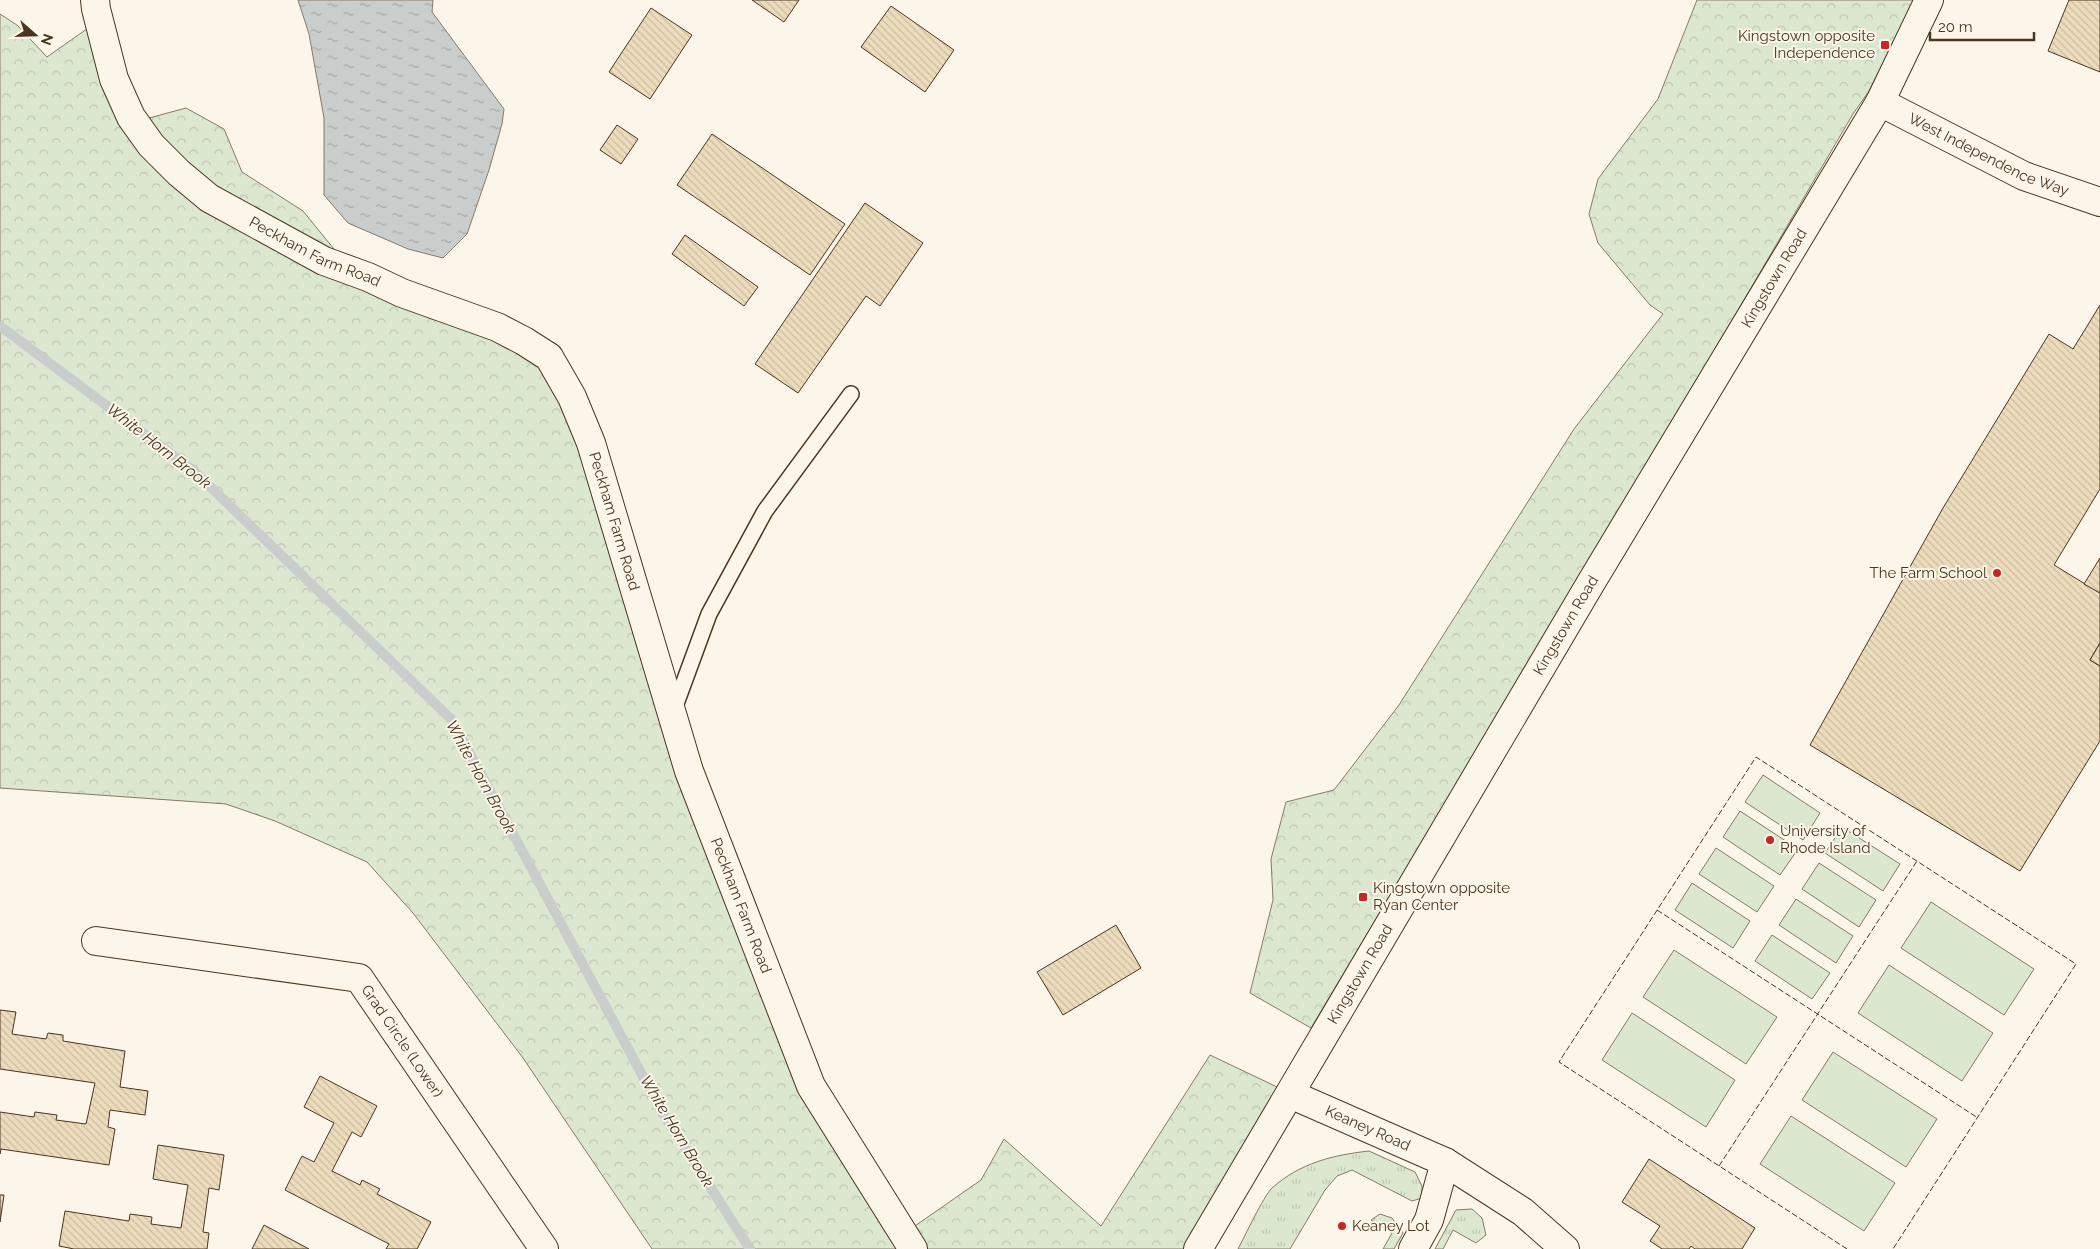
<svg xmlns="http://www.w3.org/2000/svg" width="2100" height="1249" font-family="Raleway,sans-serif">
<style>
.grass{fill:url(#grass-tufts);stroke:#887966}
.forest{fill:url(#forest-crowns);stroke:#887966}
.pitch{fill:#dce7d0;stroke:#887966}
.water{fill:url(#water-ripples);stroke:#887966}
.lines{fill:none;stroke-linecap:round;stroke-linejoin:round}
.stream{stroke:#c9cecd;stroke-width:10}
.building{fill:url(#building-back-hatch);stroke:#4a3520}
.lane-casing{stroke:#4a3520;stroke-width:18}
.street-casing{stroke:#4a3520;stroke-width:30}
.primary-casing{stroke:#4a3520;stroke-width:30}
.lane{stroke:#fbf6e9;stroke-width:15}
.street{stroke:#fbf6e9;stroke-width:28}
.primary{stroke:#fbf6e9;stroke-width:28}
.fence{stroke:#4a3520;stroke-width:1;stroke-dasharray:6 2.5;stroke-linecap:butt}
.poi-dot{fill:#c62828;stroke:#fbf6e9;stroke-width:2}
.labels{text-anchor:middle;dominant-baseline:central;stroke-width:4;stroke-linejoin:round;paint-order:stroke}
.poi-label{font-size:15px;fill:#4a3520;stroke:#fbf6e9;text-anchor:start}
.street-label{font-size:15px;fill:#4a3520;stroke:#fbf6e9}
.water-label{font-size:16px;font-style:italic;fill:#4a3520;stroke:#fbf6e9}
</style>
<defs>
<pattern id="grass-tufts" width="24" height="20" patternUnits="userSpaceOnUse" patternTransform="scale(1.25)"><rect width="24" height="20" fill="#dce7d0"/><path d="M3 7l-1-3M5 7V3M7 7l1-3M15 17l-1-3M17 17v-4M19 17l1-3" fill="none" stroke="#bec7b2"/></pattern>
<pattern id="forest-crowns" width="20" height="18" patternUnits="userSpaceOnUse" patternTransform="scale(1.25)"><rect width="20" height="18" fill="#dce7d0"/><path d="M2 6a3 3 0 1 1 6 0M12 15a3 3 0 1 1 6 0" fill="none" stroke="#bec7b2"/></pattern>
<pattern id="water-ripples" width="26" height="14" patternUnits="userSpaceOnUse" patternTransform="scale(1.25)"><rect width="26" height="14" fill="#c9cecd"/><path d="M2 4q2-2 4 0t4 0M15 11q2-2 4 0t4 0" fill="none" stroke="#a5a8a6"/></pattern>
<pattern id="building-back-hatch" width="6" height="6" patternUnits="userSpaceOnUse" patternTransform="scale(1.25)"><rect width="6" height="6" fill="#ecdcbc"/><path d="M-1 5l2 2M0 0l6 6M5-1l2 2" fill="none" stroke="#ccbda1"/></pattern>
</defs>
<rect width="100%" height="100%" fill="#fbf6e9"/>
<g class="grass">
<path d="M 1369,1151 L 1415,1172 L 1422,1186 L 1422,1198 L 1412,1201 L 1352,1170 L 1337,1176 L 1325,1190 L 1290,1249 L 1238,1249 C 1245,1236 1263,1197 1272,1188 C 1300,1163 1333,1155 1369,1151 Z"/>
<path d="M 1472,1209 L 1482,1218 L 1486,1235 L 1476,1243 L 1453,1230 L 1443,1249 L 1435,1249 L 1456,1210 Z"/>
<path d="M 1380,1214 L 1392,1218 L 1403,1233 L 1394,1249 L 1383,1249 L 1392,1233 L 1371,1220 Z"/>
</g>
<g class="forest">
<path d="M 1697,0 L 1915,0 L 1869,91 L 1853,114 L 1684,402 L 1663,442 L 1649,461 L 1311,1028 L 1250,993 L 1273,900 L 1271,859 L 1286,802 L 1334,790 L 1399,705 L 1574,429 L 1663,314 L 1650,305 L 1598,243 L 1589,214 L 1598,179 L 1658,99 Z"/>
<path d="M 0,14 L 17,25 L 47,57 L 101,19 L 138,121 L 186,108 L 224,129 L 242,172 L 303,211 L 351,270 L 549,353 L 627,553 L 810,1078 L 912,1228 L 981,1180 L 1004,1139 L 1101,1226 L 1210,1055 L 1277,1087 L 1185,1249 L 652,1249 L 523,1058 L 413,913 L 367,862 L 275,821 L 226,804 L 0,788 Z"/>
</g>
<g class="pitch">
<path d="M 1763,775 L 1820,813 L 1803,840 L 1745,802 Z"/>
<path d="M 1740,811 L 1798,849 L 1780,875 L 1723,837 Z"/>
<path d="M 1842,827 L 1900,864 L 1883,891 L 1825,853 Z"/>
<path d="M 1716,848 L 1774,886 L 1757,912 L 1699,874 Z"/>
<path d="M 1819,863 L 1876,900 L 1859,927 L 1802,889 Z"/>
<path d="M 1692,883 L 1750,921 L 1733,948 L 1675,910 Z"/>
<path d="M 1796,899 L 1853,936 L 1836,963 L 1779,925 Z"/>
<path d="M 1931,902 L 2034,969 L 2004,1015 L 1901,948 Z"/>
<path d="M 1772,935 L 1830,973 L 1812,999 L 1755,961 Z"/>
<path d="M 1674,950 L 1777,1017 L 1746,1064 L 1643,997 Z"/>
<path d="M 1889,965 L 1993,1033 L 1962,1081 L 1858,1013 Z"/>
<path d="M 1632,1013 L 1735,1080 L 1706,1127 L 1602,1060 Z"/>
<path d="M 1833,1052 L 1937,1119 L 1906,1167 L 1802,1100 Z"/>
<path d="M 1791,1116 L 1895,1183 L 1864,1231 L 1760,1164 Z"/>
</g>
<path class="water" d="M 298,0 L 433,0 L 432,12 L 504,109 L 502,124 L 489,170 L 467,234 L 443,258 L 408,249 L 348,223 L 324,195 L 324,118 L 309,34 Z"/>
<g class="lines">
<path class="stream" d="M 0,326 L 194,471 L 452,720 L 662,1112 L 750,1249"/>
</g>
<g class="building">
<path d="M 752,0 L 799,0 L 784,22 Z"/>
<path d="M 2069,0 L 2100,0 L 2100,72 L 2048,51 Z"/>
<path d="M 891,6 L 954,50 L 925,92 L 861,47 Z"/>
<path d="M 651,8 L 692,35 L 650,99 L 609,72 Z"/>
<path d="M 617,125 L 638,139 L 621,164 L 600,150 Z"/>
<path d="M 712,134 L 845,224 L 810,275 L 677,185 Z"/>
<path d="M 865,203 L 923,243 L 880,306 L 866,296 L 798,393 L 755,364 Z"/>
<path d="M 685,235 L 758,287 L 744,306 L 672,254 Z"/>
<path d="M 2100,305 L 2100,489 L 2054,565 L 2100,593 L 2100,643 L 2090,660 L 2100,666 L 2100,741 L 2020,871 L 1810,745 L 1943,508 L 2049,334 L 2073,349 Z"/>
<path d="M 2100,558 L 2100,593 L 2084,584 Z"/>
<path d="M 2100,643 L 2100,666 L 2090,660 Z"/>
<path d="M 1116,925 L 1141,968 L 1063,1015 L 1037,972 Z"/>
<path d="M 0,1010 L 16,1012 L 12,1034 L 46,1039 L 48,1033 L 63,1035 L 63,1041 L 125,1051 L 120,1087 L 148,1091 L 145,1115 L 110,1110 L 108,1127 L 115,1129 L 109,1165 L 1,1149 L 0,1154 L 0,1112 L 34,1117 L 35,1112 L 57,1115 L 56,1120 L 86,1124 L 95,1083 L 0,1069 Z"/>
<path d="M 320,1076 L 377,1106 L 361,1137 L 352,1132 L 332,1171 L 360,1185 L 362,1180 L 380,1189 L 377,1194 L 431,1222 L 417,1249 L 386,1249 L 389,1244 L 285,1190 L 302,1156 L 314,1162 L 334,1123 L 304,1107 Z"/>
<path d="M 158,1145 L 224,1155 L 219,1190 L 209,1188 L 203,1232 L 209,1233 L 207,1249 L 74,1249 L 59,1246 L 65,1211 L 129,1221 L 130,1214 L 152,1217 L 151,1224 L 181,1228 L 188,1185 L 153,1179 Z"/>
<path d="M 1649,1159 L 1755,1228 L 1742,1249 L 1695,1249 L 1691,1246 L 1689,1249 L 1662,1249 L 1650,1241 L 1660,1226 L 1622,1202 Z"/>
<path d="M 0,1195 L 4,1195 L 0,1222 Z"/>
<path d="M 264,1225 L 309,1249 L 252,1249 Z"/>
</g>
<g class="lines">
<g class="lane-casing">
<path id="lane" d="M 673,712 L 709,614 L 765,511 L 851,394"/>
</g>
<g class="street-casing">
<g id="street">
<path id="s1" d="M 95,0 L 96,9 L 114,79 L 131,117 L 151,145 L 179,173 L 209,198 L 324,261 L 368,277 L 402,293 L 497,327 L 524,341 L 549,357 L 572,397 L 591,443 L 689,771 L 811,1086 L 913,1249"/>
<path id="s2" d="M 1880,102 L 2024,176 L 2100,202"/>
<path id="s3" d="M 96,941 L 359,978 L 544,1249"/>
<path id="s4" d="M 1290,1094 L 1445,1162 L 1523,1212 L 1565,1249"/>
<path d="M 1413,1249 L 1429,1220 L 1445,1162"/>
</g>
</g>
<g class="primary-casing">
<g id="primary">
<path id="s5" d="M 1198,1249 L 1589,586 L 1880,102 L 1929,0"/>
</g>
</g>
<use href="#lane" class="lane"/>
<use href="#street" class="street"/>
<use href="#primary" class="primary"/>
<g class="fence">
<path d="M 1657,910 L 1978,1118"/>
<path d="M 1719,1166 L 1917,861"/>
<path d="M 1847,1249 L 1559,1062 L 1756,757 L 2076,964 L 1893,1249"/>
</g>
</g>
<g class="poi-dot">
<rect x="1880" y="40" width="10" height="10" rx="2.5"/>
<circle cx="1997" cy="573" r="5"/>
<circle cx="1770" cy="840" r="5"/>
<rect x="1358" y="892" width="10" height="10" rx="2.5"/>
<circle cx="1342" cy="1226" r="5"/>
</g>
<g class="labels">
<g class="poi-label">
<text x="1875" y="36" text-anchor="end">Kingstown opposite<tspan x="1875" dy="17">Independence</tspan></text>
<text x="1987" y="573" text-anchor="end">The Farm School</text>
<text x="1780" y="831">University of<tspan x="1780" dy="17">Rhode Island</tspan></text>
<text x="1373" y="888">Kingstown opposite<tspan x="1373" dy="17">Ryan Center</tspan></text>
<text x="1352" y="1226">Keaney Lot</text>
</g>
<g class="street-label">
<text stroke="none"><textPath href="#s2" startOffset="121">West Independence Way</textPath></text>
<text stroke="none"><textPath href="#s1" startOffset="355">Peckham Farm Road</textPath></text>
<text stroke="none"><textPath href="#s5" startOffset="1129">Kingstown Road</textPath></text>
<text stroke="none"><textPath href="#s1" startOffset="790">Peckham Farm Road</textPath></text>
<text stroke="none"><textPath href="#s5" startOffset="724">Kingstown Road</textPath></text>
<text stroke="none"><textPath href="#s1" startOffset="1195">Peckham Farm Road</textPath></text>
<text stroke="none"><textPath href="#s5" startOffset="319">Kingstown Road</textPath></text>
<text stroke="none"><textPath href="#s3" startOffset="342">Grad Circle (Lower)</textPath></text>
<text stroke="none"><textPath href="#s4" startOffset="85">Keaney Road</textPath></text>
</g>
<g class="water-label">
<text transform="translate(159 446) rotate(38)">White Horn Brook</text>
<text transform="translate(481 777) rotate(61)">White Horn Brook</text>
<text transform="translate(677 1131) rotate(59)">White Horn Brook</text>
</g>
</g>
<g transform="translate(35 35) rotate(110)" stroke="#fbf6e9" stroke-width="4" paint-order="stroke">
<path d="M0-4L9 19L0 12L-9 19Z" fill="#4a3520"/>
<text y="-8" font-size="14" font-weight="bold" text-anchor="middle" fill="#4a3520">N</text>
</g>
<path d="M1930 32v8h104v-8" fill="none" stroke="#4a3520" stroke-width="2.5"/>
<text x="1938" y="32" font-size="15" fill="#4a3520" stroke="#fbf6e9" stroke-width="4" paint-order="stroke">20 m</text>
</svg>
